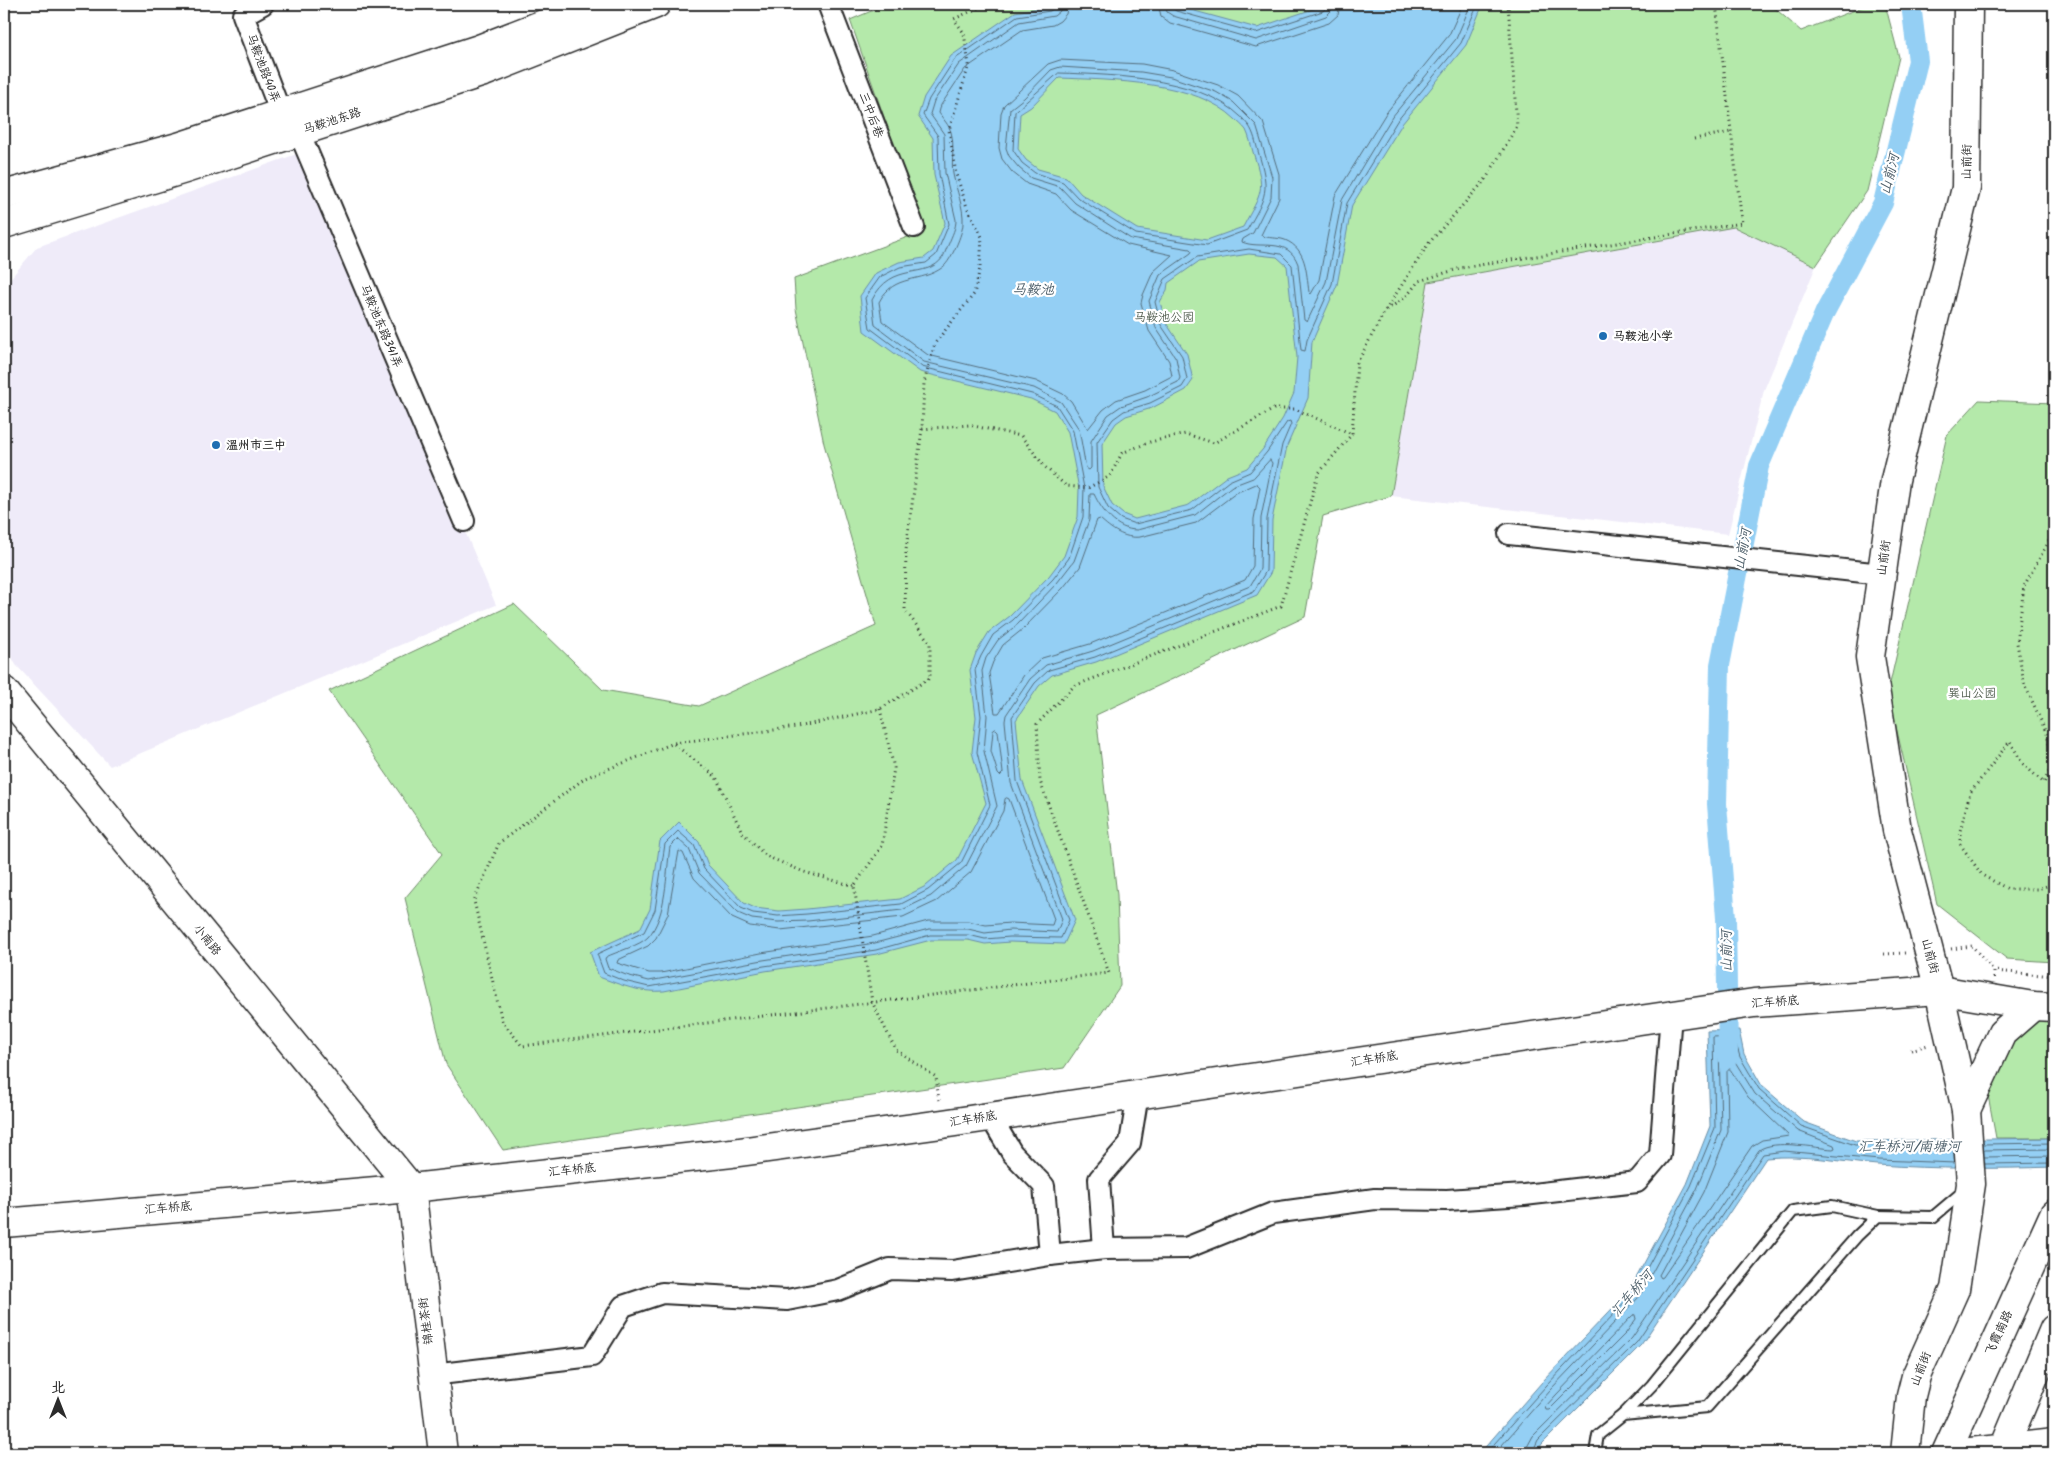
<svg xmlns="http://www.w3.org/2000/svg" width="2058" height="1457" font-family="Kalam,'LXGW WenKai TC',sans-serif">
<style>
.built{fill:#efebf9}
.green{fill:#b4e9aa;stroke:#708a6a}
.water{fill:#94cff4;stroke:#6a8da4;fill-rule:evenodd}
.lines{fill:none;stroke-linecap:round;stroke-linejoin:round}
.shore{stroke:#556d7b;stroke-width:1}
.canal{stroke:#94cff4;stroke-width:20}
.lane-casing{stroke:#2b2b2b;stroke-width:14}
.street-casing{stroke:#2b2b2b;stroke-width:24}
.secondary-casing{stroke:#2b2b2b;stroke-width:31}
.primary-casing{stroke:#2b2b2b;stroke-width:31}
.path{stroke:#2b2b2b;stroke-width:3;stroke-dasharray:1 4;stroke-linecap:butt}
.lane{stroke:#fff;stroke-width:10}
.street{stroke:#fff;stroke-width:20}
.secondary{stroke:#fff;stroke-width:28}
.primary{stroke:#fff;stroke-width:28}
.poi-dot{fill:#1f6fb2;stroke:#fff;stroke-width:2}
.labels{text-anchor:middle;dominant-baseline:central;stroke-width:4.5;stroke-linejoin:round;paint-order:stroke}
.street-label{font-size:12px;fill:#2b2b2b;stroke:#fff}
.park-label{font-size:12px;fill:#4d5a4b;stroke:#fff}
.poi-label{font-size:12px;font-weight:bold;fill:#2b2b2b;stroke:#fff;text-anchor:start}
.water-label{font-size:14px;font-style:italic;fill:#4a5c67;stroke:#fff}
</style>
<rect width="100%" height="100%" fill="#fff"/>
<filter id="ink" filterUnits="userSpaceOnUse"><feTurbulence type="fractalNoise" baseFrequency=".02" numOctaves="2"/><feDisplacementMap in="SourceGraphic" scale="10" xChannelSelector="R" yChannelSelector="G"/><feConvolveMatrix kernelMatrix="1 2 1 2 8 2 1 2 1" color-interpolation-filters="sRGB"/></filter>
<g filter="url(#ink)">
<g class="built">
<path d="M 305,151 L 496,605 L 110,766 L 16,665 L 4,642 L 4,286 L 37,247 Z"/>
<path d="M 1734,227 L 1816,266 L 1764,390 L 1728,534 L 1391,496 L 1428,282 Z"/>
</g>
<g class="green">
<path d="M 888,4 L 1770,4 L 1801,31 L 1870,4 L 1885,4 L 1899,57 L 1867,191 L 1816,266 L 1734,227 L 1428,282 L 1391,496 L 1323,516 L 1305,617 L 1096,715 L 1117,895 L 1120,986 L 1064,1068 L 503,1150 L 446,1064 L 405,898 L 442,854 L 329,691 L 514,604 L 603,690 L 699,706 L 876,626 L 824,444 L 796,309 L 794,279 L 924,231 L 850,20 Z"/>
<path d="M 1979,400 L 2054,403 L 2054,962 L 2007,959 L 1937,904 L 1888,692 L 1947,435 Z"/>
<path d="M 2028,1016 L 2054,1016 L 2054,1138 L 1996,1138 L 1985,1079 Z"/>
</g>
<g class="water">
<path d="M 1064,4 L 1169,4 L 1257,28 L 1328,4 L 1483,4 L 1466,45 L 1402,124 L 1352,205 L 1337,285 L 1312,342 L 1308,398 L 1287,446 L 1272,520 L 1271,572 L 1257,595 L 1096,662 L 1052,675 L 1039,686 L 1016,720 L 1022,780 L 1075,920 L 1064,944 L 1010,942 L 985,944 L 968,940 L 931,940 L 877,954 L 765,971 L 664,991 C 640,993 621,985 599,977 L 590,952 L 640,929 L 650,909 L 660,841 L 679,822 L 699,842 L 708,865 L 744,903 L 755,908 L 779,911 L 807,909 L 900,899 L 926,886 L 957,860 L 986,803 L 972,752 L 976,717 L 970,670 L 976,653 L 989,632 L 1010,616 L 1049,576 L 1064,556 L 1078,517 L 1079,489 L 1068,432 L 1055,411 L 1031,399 L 920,372 L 864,331 L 860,296 L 876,273 L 899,262 L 924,258 L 933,251 L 945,223 L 934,175 L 933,138 L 918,116 L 924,97 L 951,56 L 1015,12 ZM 1059,78 C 1111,80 1196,81 1235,119 C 1238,122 1243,126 1246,130 C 1249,136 1251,145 1253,152 C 1266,192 1262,191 1243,227 L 1207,240 L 1137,229 L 1081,194 L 1066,177 L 1038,169 L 1026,160 L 1018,149 L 1020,114 L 1031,107 ZM 1249,254 L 1277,257 L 1287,266 L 1297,357 L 1294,393 L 1283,418 L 1263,449 L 1247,468 L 1227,476 L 1189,505 L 1135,519 L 1123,514 L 1112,505 L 1103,486 L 1102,444 L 1116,423 L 1126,416 L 1152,408 L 1186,390 L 1193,380 L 1187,354 L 1166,323 L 1160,302 L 1167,290 L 1168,283 L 1198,262 Z"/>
<path d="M 1739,1030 L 1744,1054 L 1762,1086 L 1804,1122 L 1856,1141 L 2054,1138 L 2054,1167 C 1996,1169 1936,1169 1877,1165 C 1841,1162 1803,1154 1766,1158 L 1641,1345 L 1542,1444 L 1536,1453 L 1480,1453 L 1542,1382 L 1629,1291 L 1687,1184 L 1710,1126 L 1707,1031 Z"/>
</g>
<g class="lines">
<g class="shore">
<path d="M 1054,4 L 1054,8 L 1050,11 L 1017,16 L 955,59 L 929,99 L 923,115 L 938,136 L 939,174 L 949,224 L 936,255 L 926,263 L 900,267 L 880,277 L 865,298 L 870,328 L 922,367 L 1032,394 L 1057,406 L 1073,431 L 1084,488 L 1083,517 L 1069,558 L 1053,579 L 1013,620 L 993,635 L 981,656 L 975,670 L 981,716 L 977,752 L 990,805 L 961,863 L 928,890 L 901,904 L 807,914 L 778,916 L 753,913 L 741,908 L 704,869 L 694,845 L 678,831 L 665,844 L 655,910 L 644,932 L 597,954 L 604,973 L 624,981 L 649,987 L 764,966 L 876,950 L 930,935 L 968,935 L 985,939 L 1010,937 L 1061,938 L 1069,920 L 1017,781 L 1012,717 L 1035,683 L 1049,670 L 1095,657 L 1254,591 L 1266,571 L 1267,519 L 1282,445 L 1291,424 L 1290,421 L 1287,422 L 1267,452 L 1250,472 L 1229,481 L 1192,510 L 1135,524 L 1121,519 L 1108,508 L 1098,487 L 1097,442 L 1113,419 L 1124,411 L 1150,403 L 1182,387 L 1187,379 L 1182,356 L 1161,325 L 1155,302 L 1165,279 L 1197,257 L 1249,249 L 1281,254 L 1292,265 L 1301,350 L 1305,351 L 1307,340 L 1332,284 L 1347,203 L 1397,121 L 1461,43 L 1478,4"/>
<path d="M 1061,4 L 1060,11 L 1054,16 L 1019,22 L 959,64 L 934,101 L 930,114 L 944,134 L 945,173 L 956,220 C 956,228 952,235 949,243 C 947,247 945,253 943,257 C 927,281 892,260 872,300 L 875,325 L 924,362 L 1034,388 L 1061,402 L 1079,429 L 1086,468 L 1089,470 L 1091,468 L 1091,441 L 1108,415 L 1121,406 L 1147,397 L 1178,382 L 1180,378 L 1176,358 L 1156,328 L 1149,301 L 1160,275 L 1191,253 L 1192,251 L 1190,249 L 1131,239 L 1075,203 L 1060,187 L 1031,178 L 1019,168 L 1009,156 L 1006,148 L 1010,109 L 1024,98 L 1051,70 L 1060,67 L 1141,72 L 1171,77 L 1216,92 L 1233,102 L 1256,125 L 1272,177 L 1271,197 L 1253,233 L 1243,239 L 1242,242 C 1260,250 1288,236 1298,264 L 1304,320 L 1307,322 L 1326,282 L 1342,200 L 1392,117 L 1456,39 L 1471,4"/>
<path d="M 1068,4 L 1066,14 L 1060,21 L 1053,25 L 1022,30 L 965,69 L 941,105 L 939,113 C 943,119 949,125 951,132 C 955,146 951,161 953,174 C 956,190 964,207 963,223 C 963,233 951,261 943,267 C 921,284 894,273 879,302 L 882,321 L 928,355 L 1036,381 L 1063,394 L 1071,401 L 1088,429 L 1103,410 L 1116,400 L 1145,390 L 1172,376 L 1169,361 L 1149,331 L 1141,303 L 1143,295 L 1153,272 L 1172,255 L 1128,245 L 1071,210 L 1056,194 L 1027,184 L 1012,172 L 1002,159 L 999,148 L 1001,113 L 1004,105 L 1048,64 L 1060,60 L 1142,64 L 1173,70 L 1218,85 L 1238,96 L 1263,122 L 1279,174 L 1279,198 L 1261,235 C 1268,239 1277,237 1285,240 C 1307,249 1306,272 1309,292 L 1311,294 L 1319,280 L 1335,196 L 1386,113 L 1449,35 L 1463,4"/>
<path d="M 1158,4 L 1161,16 L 1170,23 L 1256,47 L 1329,23 L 1338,15 L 1340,4"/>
<path d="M 1165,4 L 1167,12 L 1173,16 L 1256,40 L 1326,16 L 1331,11 L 1333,4"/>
<path d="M 1172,4 L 1172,8 L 1176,11 L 1256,33 L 1323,11 L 1326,8 L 1326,4"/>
<path d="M 1059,73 C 1115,75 1213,77 1249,126 C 1254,133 1256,144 1258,151 C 1270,191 1267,195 1247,230 L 1207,245 L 1136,234 L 1078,198 L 1063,182 L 1035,173 L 1022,163 L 1013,150 L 1015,112 Z"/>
<path d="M 1270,460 L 1272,463 L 1261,518 L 1260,569 L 1250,586 L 1093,651 L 1046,665 L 1030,679 L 1006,715 L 1005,721 L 1011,783 L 1062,919 L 1057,932 L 1010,930 L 985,933 L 968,929 L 929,929 L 875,943 L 763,960 L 649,981 L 626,975 L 608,968 L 605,959 L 606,957 C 616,952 641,945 648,937 C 667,916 666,873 670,847 L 678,839 L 689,849 L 699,873 L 738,913 L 752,919 L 778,922 L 808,921 L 902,910 L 931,896 L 966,866 L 997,806 L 984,751 L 987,716 L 982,671 L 986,658 L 998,640 L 1018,624 L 1057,583 L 1074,561 L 1089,520 L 1090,494 L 1094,494 C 1102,511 1116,530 1137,530 L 1195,515 L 1232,486 L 1253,478 Z"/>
<path d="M 1257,484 L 1260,487 L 1254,519 L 1253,566 L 1245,580 L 1090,644 L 1042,658 L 1024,675 L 999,713 L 995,713 L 989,673 L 993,662 L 1003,645 L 1023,629 L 1063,588 L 1080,567 L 1097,520 L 1100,519 C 1111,529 1124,539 1140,537 L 1196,523 L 1236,493 Z"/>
<path d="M 996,729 L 998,731 L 1003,773 L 1000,776 L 998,774 L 991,751 L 993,731 Z"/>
<path d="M 1007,798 L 1009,799 L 1054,919 L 1052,925 L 1010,923 L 986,925 L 968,921 L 928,921 L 873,936 L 761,953 L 661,973 L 649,973 L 617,963 L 618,960 L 648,946 L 656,938 L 668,914 L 679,851 L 683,853 L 694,878 L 732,918 L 750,926 L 780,930 L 903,917 L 937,901 L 971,872 L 1003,811 L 1005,799 Z"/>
<path d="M 1730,1069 L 1748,1097 L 1789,1136 L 1762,1140 L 1752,1146 L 1663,1277 L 1661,1278 L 1659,1275 L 1704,1192 L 1728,1132 L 1727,1072 Z"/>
<path d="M 1983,1144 L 2054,1143"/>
<path d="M 1984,1150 L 2054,1149"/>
<path d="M 1984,1157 L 2054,1156"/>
<path d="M 1985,1164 L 2054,1163"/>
<path d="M 1635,1315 L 1636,1319 L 1626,1333 L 1549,1410 L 1546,1410 L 1545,1407 L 1556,1395 L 1632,1316 Z"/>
<path d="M 1486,1453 L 1546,1386 L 1633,1294 L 1691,1186 L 1715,1128 L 1713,1037 L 1734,1036 L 1740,1057 L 1759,1089 L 1801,1126 L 1855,1145 L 1953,1145"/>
<path d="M 1495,1453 L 1550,1390 L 1639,1297 L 1697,1189 L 1721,1130 L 1719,1044 L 1721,1042 L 1729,1042 L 1734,1060 L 1755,1094 L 1798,1131 L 1834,1145 L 1835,1148 L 1833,1149 C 1814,1148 1775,1139 1759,1150 L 1632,1338 L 1533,1436 L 1527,1447 L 1526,1453"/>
<path d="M 1532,1453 L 1538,1440 L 1637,1342 L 1763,1154 L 1784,1151 L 1879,1160 L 1955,1163"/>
</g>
<path class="canal" d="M 1728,1057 L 1726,918 L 1717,804 L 1720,665 L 1759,466 L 1825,312 L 1883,203 L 1918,61 L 1911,4"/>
<g class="lane-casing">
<g id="lane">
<path d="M 1623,1415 L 1652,1385 L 1793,1211 L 1832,1206 L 1878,1216"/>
<path d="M 1595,1453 L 1598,1435 L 1623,1415 L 1707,1407 L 1857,1236 L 1878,1216 L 1933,1217 L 1965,1190"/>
</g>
</g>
<g class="street-casing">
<g id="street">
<path d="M 263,4 L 243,15 L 281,114"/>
<path d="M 828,4 L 914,227"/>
<path d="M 299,132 L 464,521"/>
<path d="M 1509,534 L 1882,574"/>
<path d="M 990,1116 L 1012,1153 L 1044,1186 L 1050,1255"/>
<path d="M 1104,1249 L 1099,1179 L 1130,1143 L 1138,1094"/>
<path d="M 432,1375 L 592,1356 L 623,1306 L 662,1293 L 787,1300 L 838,1290 L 890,1269 L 952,1271 L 1050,1255 L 1104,1249 L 1186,1248 L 1273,1213 L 1375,1199 L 1447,1200 L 1524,1195 L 1637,1182 L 1660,1155 L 1671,1014"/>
</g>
</g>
<g class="secondary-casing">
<g id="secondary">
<path d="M 4,195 L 178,147 L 479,49 L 595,4"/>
<path d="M 4,224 L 185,169 L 484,72 L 656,4"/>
<path d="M 4,691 L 411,1188 L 443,1453"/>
<path d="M 1966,1110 L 2002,1033 L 2033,1006"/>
<path d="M 4,1223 L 411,1188 L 732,1153 L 942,1124 L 1754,1003 L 1939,990 L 2033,1006 L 2054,1007"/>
<path d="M 1905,1453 L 1911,1396 L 1916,1376 L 1955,1289 L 1971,1184 L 1966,1110 L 1939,990 L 1897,830 L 1870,657 L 1895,480 L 1966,188 L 1968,4"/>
<path d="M 1946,1453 L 2054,1214"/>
<path d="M 2000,1453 L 2004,1448 L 2054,1329"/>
</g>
</g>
<g class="primary-casing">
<path id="primary" d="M 1961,1453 L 2054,1443"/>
</g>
<g class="path">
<path d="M 987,4 L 954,19 L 964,33 L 969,65 L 949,130 L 956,174 L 967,207 L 982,237 L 980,268 L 974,294 L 935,343 L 924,383 L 922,429 L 969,425 L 1021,436 L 1045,467 L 1066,486 L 1088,488 L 1110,476 L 1122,453 L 1150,442 L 1186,434 L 1214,443 L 1274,409 L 1295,409 L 1352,434 L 1357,363 L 1385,311 L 1429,243 L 1486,179 L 1517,126 L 1508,4"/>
<path d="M 1694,139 L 1731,132"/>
<path d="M 1386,310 L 1405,298 L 1419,281 L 1461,268 L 1742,223 L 1716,4"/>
<path d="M 922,429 L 906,550 L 905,610 L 930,643 L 930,678 L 880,709 L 797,727 L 674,743 L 585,778 L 499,843 L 474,901 L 502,1021 L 522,1046 L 1109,973 L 1040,781 L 1037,724 L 1074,686 L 1281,606 L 1318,474 L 1352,434"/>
<path d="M 2054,532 L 2024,586 L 2017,643 L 2024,683 L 2047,734 L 2053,762 L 2044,783 L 2022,763 L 2010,741 L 1970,793 L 1960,831 L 1960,844 L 1982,875 L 2008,889 L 2037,889 L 2054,884"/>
<path d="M 880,709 L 894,768 L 882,846 L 854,886 L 872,1002 L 896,1050 L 936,1077 L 939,1101"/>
<path d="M 674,744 L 716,777 L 742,832 L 766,856 L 804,872 L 854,886"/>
<path d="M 1951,949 L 1972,946 L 1994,971"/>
<path d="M 1884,954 L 1905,953"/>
<path d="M 1994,978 L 1994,971 L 2054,976"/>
<path d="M 1911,1050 L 1928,1045"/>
</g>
<use href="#lane" class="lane"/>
<use href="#street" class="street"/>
<use href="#secondary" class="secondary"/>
<use href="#primary" class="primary"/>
</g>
</g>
<g class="poi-dot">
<circle cx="1603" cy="336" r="5"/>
<circle cx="216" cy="445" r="5"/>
</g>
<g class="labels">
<g class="street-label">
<text transform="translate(263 68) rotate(69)">马鞍池路40弄</text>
<text transform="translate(871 115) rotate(69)">三中后巷</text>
<text transform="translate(332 121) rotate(-18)">马鞍池东路</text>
<text transform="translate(1967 162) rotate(-89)">山前街</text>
<text transform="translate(381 326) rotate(67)">马鞍池东路341弄</text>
<text transform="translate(1884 558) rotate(-82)">山前街</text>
<text transform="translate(207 940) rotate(51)">小南路</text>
<text transform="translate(1930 956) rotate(75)">山前街</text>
<text transform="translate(1775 1002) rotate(-4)">汇车桥底</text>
<text transform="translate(1374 1059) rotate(-9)">汇车桥底</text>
<text transform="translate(973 1119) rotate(-9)">汇车桥底</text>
<text transform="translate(572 1170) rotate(-6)">汇车桥底</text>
<text transform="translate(168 1208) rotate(-5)">汇车桥底</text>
<text transform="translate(426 1321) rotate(-97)">锦桂茶街</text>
<text transform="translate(1999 1333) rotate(-65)">飞霞南路</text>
<text transform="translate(1921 1369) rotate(-69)">山前街</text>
</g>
<g class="park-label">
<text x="1164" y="317">马鞍池公园</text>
<text x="1972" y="693">巽山公园</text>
</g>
<g class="poi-label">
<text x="1613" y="336">马鞍池小学</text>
<text x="226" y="445">温州市三中</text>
</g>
<g class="water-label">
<text transform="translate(1890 174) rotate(-76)">山前河</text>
<text x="1033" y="290">马鞍池</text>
<text transform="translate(1743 549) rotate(-79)">山前河</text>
<text transform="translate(1727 951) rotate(-91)">山前河</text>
<text x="1909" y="1147">汇车桥河/南塘河</text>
<text transform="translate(1632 1294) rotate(-49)">汇车桥河</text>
</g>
</g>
<rect width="2058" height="1457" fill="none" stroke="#fff" stroke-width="20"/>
<rect x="10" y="10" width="2038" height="1437" fill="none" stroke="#2b2b2b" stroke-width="2" filter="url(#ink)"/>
<g transform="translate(58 1400)" stroke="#ffffff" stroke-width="4" paint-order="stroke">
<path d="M0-4L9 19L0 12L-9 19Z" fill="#2b2b2b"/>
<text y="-8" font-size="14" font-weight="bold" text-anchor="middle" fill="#2b2b2b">北</text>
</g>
</svg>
